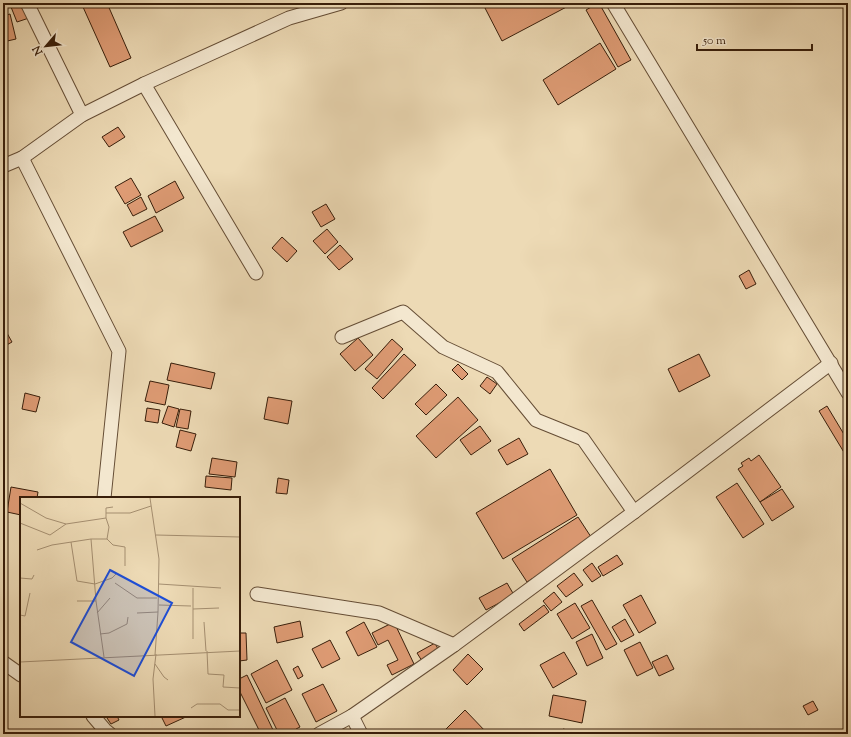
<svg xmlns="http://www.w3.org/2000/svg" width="851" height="737" font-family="'Sorts Mill Goudy',serif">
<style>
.building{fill:#de9b74;stroke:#381e0a}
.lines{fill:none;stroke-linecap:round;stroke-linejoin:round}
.street-casing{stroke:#654d35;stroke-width:15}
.street{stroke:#f3e7cf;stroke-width:13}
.inset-road{fill:none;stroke:#a58f71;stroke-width:1}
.view{fill:#1d4ed8;fill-opacity:0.15;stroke:#1d4ed8;stroke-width:2}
.inset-edge{fill:none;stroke:#381e0a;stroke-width:2}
</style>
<rect width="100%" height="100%" fill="#eddab5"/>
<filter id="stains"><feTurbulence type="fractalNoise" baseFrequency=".005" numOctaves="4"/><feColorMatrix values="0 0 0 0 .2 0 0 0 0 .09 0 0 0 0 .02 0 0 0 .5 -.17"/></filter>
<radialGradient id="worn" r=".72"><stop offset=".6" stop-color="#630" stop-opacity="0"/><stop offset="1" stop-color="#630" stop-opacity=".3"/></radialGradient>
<g class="building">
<path d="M 23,3 L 29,18 L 17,22 L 11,7 Z"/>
<path d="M 93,3 L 107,3 L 131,58 L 110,67 L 83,7 Z"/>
<path d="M 494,3 L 574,3 L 502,41 L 485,8 Z"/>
<path d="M 598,3 L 599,3 L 631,60 L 618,67 L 586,10 Z"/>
<path d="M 10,14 L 16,39 L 3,42 L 3,16 Z"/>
<path d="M 600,43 L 616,69 L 558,105 L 543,80 Z"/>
<path d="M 118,127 L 125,137 L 109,147 L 102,137 Z"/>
<path d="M 131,178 L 141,195 L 125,204 L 115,187 Z"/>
<path d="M 175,181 L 184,198 L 156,213 L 148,196 Z"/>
<path d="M 141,197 L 147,209 L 133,216 L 127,205 Z"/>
<path d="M 326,204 L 335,219 L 321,227 L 312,212 Z"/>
<path d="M 155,216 L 163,231 L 131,247 L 123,232 Z"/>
<path d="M 327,229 L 338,242 L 325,254 L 313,241 Z"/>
<path d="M 282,237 L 297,251 L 287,262 L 272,248 Z"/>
<path d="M 340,245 L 353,259 L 339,270 L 327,257 Z"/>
<path d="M 749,270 L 756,284 L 746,289 L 739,276 Z"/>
<path d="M 3,326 L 12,342 L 3,347 Z"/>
<path d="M 358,338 L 373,355 L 355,371 L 340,354 Z"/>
<path d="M 392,339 L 403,349 L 377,379 L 365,369 Z"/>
<path d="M 404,354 L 416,365 L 383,399 L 372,388 Z"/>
<path d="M 699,354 L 710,376 L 679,392 L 668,369 Z"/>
<path d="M 171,363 L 215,373 L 211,389 L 167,380 Z"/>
<path d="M 458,364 L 468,374 L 462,380 L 452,370 Z"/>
<path d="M 487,377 L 497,384 L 490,394 L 480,386 Z"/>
<path d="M 150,381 L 169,385 L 165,405 L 145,401 Z"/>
<path d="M 436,384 L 447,395 L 426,415 L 415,404 Z"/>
<path d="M 25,393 L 40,397 L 36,412 L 22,409 Z"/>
<path d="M 268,397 L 292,401 L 288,424 L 264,419 Z"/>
<path d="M 458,397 L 478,420 L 436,458 L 416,436 Z"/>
<path d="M 168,406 L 179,409 L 174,427 L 162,423 Z"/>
<path d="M 827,406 L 848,441 L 848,459 L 819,411 Z"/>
<path d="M 147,408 L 160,410 L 158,423 L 145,421 Z"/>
<path d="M 180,409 L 191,411 L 188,429 L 176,427 Z"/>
<path d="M 480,426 L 491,441 L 471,455 L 460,440 Z"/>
<path d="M 180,430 L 196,434 L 191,451 L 176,447 Z"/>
<path d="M 519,438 L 528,454 L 507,465 L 498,450 Z"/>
<path d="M 759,455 L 781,487 L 760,502 L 738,469 L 743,466 L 741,463 L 749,458 L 751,461 Z"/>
<path d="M 212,458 L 237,462 L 235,477 L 209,474 Z"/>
<path d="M 550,469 L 577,515 L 503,559 L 476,513 Z"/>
<path d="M 206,476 L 232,478 L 231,490 L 205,487 Z"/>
<path d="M 278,478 L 289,480 L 287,494 L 276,493 Z"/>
<path d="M 737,483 L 764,524 L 743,538 L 716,497 Z"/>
<path d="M 11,487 L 38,492 L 37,498 L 21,498 L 21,515 L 7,512 Z"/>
<path d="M 782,489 L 794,507 L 772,521 L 760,502 Z"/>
<path d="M 578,517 L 593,540 L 527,582 L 512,559 Z"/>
<path d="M 617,555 L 623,564 L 603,576 L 598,567 Z"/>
<path d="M 592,563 L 601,576 L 592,582 L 583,570 Z"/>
<path d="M 574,573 L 583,585 L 566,597 L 557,586 Z"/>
<path d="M 507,583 L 514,595 L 486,610 L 479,598 Z"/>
<path d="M 554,592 L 562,602 L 551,611 L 543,601 Z"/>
<path d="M 641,595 L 656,623 L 639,633 L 623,605 Z"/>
<path d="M 592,600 L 617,644 L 606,650 L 581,606 Z"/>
<path d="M 575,603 L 590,628 L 572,639 L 557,614 Z"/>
<path d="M 544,605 L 549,612 L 524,631 L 519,624 Z"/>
<path d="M 625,619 L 634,635 L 621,642 L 612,627 Z"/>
<path d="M 300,621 L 303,637 L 277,643 L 274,627 Z"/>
<path d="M 364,622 L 377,647 L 358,656 L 346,632 Z"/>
<path d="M 394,622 L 414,664 L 392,675 L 387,665 L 398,660 L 388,640 L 378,645 L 372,633 Z"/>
<path d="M 239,633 L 246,633 L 247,660 L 239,661 Z"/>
<path d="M 592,634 L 603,658 L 587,666 L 576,642 Z"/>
<path d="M 330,640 L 340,659 L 322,668 L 312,649 Z"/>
<path d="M 640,642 L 653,668 L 637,676 L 624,650 Z"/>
<path d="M 435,643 L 439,651 L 422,661 L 417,653 Z"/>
<path d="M 564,652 L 577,674 L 553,688 L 540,665 Z"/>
<path d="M 468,654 L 483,669 L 467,685 L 453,670 Z"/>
<path d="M 667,655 L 674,669 L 659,676 L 652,662 Z"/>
<path d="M 277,660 L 292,690 L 266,703 L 251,674 Z"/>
<path d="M 298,666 L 303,676 L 298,679 L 293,669 Z"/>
<path d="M 247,675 L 273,730 L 265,734 L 261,734 L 239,690 L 239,679 Z"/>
<path d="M 323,684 L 337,711 L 316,722 L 302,694 Z"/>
<path d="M 553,695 L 586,701 L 582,723 L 549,716 Z"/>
<path d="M 285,698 L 300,727 L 296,729 L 298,734 L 283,734 L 281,730 L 278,732 L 266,708 Z"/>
<path d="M 813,701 L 818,710 L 808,715 L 803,706 Z"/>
<path d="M 465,710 L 487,733 L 485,734 L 451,734 L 446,729 Z"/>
<path d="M 111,716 L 117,716 L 119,720 L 111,724 L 107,718 Z"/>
<path d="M 161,716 L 188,716 L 166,726 Z"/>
<path d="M 563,729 L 585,734 L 561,734 Z"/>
</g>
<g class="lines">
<g class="street-casing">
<g id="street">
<path d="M 27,3 L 82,115"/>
<path d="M 613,3 L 848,393"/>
<path d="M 144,84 L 256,273"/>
<path d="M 22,158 L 119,351 L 104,498"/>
<path d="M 3,166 L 22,158 L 82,115 L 144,84 L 289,18 L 341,3"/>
<path d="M 342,337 L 403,312 L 443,347 L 497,372 L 536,420 L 583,439 L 634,512"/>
<path d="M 257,594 L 379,613 L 454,645"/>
<path d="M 4,663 L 21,675"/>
<path d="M 93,716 L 105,730 L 110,734"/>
<path d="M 352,716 L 361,734"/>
<path d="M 319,734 L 352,716 L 454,645 L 634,512 L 831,363"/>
</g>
</g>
<use href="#street" class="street"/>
</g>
<g transform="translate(20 497)">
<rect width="220" height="220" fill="#eddab5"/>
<path class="inset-road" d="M 130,1 L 139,62 L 138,115 L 135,158M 0,6 L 26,21 L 46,27 L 86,21 L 89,30 L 87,42 L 71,42 L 76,104 L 84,160M 86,16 L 110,16 L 131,9M 86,21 L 86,11 L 93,10M 0,26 L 30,38 L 46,27M 136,38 L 220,40M 87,42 L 93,48 L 105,50 L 105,69M 51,45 L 57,84 L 75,87 L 92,81 L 96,77M 17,53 L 32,48 L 71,42M 0,81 L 12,82 L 14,78M 95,86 L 117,101 L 137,101M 139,87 L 201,91M 173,91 L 173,112 L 199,111M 57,104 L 76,104M 139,108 L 171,109M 77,116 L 90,101M 117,116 L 138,115M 0,118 L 5,119 L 10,96M 184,125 L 186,154M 80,137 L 89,136 L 107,127 L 108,120M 173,142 L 173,112M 187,154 L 188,177 L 204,178 L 203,190 L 220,191M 0,165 L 220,154M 135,167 L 144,180 L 148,183M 171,211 L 177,207 L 200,207 L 208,213 L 220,213M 135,219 L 133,182 L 136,157"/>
<path class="view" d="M 90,73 L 152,106 L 114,179 L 51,145 Z"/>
<rect width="220" height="220" class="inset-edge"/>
</g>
<rect width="851" height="737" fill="none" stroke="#eddab5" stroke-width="16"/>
<rect x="4" y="4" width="843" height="729" fill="none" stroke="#381e0a" stroke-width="2"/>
<rect x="8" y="8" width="835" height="721" fill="none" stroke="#381e0a"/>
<g transform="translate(46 46) rotate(242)" stroke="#f3e7cf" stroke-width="3" paint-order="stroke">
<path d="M0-3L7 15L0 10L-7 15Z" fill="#381e0a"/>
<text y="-6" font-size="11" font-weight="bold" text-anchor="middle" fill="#381e0a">N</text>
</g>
<path d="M697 44v6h115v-6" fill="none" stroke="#381e0a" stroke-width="2"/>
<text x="703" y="44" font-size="12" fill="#381e0a" stroke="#f3e7cf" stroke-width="3" paint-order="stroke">50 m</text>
<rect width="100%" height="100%" filter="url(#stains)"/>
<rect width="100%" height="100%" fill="url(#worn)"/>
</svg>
